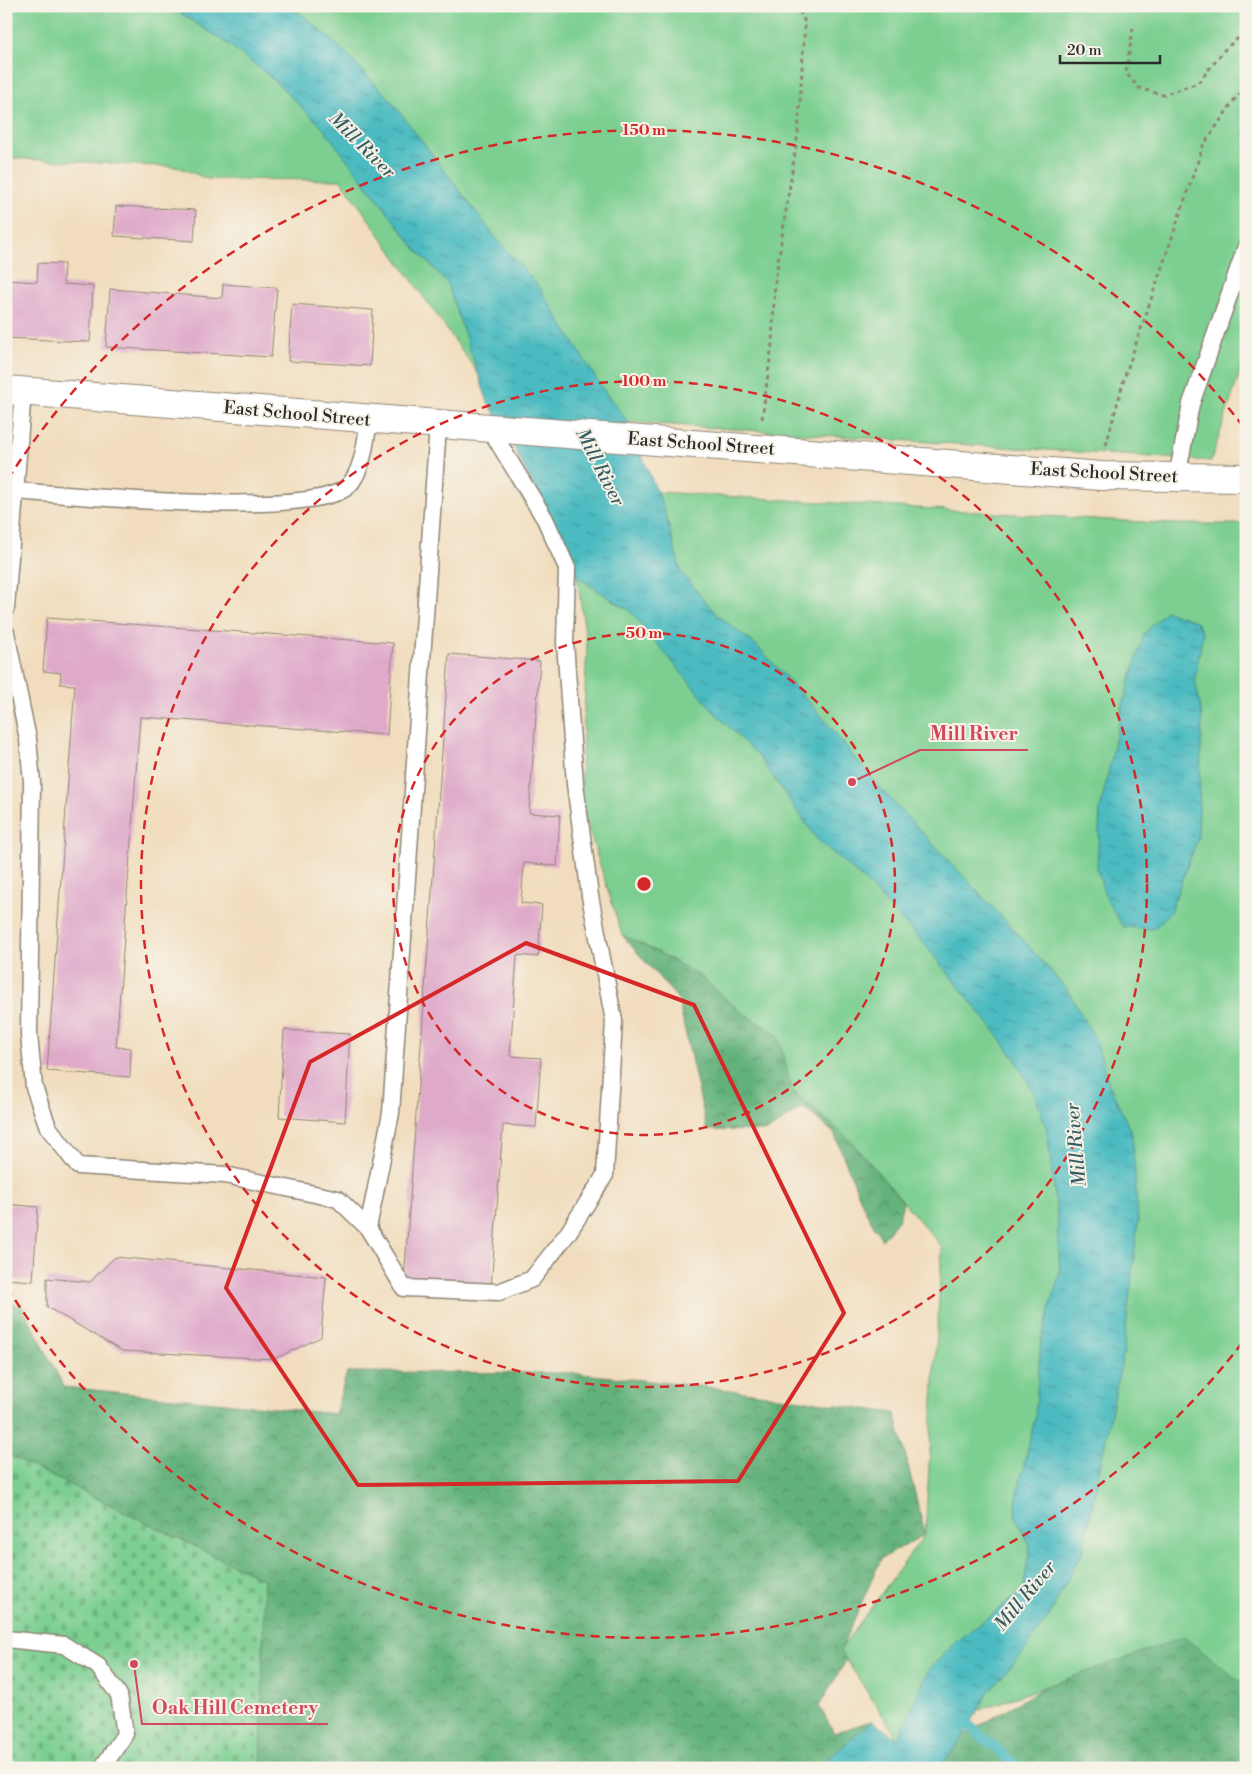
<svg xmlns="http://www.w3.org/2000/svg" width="1252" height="1774" font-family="'Libre Bodoni',serif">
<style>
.forest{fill:url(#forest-crowns);stroke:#486e53}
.cemetery{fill:url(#cemetery-stones);stroke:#537d5e}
.park{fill:#7bcf91;stroke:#537d5e}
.water{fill:url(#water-ripples);stroke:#3c7376}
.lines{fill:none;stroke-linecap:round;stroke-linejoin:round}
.stream{stroke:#4cbbc1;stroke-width:10}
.building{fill:#dfaaca}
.lane-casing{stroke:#8e8474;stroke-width:19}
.street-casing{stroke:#8e8474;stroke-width:30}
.path{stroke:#8e8474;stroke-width:3;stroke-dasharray:4 4;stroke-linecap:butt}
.lane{stroke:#fff;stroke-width:16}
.street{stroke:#fff;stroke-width:28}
.marked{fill:none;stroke:#d62828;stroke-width:4;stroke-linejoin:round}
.ring{fill:none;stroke:#d62828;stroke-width:2.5;stroke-dasharray:9 6}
.labels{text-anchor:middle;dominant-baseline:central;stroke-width:4;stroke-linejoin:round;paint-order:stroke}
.street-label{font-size:18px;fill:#2b2b2b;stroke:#f7f3e8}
.water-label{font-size:19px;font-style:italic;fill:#375d60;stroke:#f7f3e8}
.centre{fill:#d62828;stroke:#f7f3e8;stroke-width:2.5}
.ring-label{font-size:15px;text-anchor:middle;font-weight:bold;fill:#d62828;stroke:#f7f3e8;stroke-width:4;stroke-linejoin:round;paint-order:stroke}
.leader{fill:none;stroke:#d1495b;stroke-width:2}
.callout-dot{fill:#d1495b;stroke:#f7f3e8;stroke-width:2}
.callout-label{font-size:19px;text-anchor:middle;font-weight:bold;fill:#d1495b;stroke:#f7f3e8;stroke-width:4;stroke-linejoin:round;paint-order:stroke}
</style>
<defs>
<pattern id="forest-crowns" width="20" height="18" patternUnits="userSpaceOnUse" patternTransform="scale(1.25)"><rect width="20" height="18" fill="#64b27b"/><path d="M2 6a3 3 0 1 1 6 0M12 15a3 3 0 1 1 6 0" fill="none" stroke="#539165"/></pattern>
<pattern id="cemetery-stones" width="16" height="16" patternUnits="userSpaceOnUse" patternTransform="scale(1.25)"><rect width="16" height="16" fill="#7bcf91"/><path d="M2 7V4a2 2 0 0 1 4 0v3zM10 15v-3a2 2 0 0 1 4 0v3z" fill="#6ab27d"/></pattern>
<pattern id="water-ripples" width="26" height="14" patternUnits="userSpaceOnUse" patternTransform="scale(1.25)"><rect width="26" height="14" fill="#4cbbc1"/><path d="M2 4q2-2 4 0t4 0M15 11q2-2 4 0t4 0" fill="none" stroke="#3f989d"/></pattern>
</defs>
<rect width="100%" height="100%" fill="#f7f3e8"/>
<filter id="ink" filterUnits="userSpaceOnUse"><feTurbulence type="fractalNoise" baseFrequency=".02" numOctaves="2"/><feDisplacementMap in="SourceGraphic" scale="10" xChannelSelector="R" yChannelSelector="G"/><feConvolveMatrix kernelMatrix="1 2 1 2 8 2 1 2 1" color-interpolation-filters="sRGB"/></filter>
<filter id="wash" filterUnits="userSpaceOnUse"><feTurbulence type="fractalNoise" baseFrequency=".0096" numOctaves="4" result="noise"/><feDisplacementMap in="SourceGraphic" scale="20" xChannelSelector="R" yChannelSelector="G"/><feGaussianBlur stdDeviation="1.12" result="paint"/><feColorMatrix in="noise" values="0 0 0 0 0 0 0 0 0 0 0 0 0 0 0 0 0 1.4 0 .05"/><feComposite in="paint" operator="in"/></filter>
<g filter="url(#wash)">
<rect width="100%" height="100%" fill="#f1ddbe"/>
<g class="forest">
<path d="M 622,935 L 658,952 L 700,976 L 740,1011 L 779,1035 L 792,1090 L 851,1141 L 903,1202 L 899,1219 L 882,1240 L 864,1208 L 834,1133 L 803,1107 L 768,1131 L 707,1130 L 678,999 Z"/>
<path d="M 6,1303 L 22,1305 L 64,1387 L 335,1414 L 347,1372 L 573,1373 L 708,1387 L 895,1413 L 925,1534 L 881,1559 L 841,1649 L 851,1652 L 819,1706 L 834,1733 L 871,1721 L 817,1768 L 261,1768 L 264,1580 L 6,1454 Z"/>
<path d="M 1246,1635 L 1246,1768 L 940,1768 L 964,1735 L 1068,1673 L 1184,1636 Z"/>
</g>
<path class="cemetery" d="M 6,1454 L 264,1580 L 261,1768 L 6,1768 Z"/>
<g class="park">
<path d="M 6,6 L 1246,6 L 1246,353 L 1211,461 L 628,422 L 504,410 L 341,180 L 208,179 L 178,167 L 6,158 Z"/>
<path d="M 511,483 L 1175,524 L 1246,524 L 1246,1686 L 1184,1637 L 898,1739 L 840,1650 L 925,1534 L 942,1247 L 851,1141 L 792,1090 L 778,1035 L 740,1011 L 700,976 L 658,952 L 622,935 L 580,801 L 587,646 L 577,577 Z"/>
</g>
<g class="water">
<path d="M 169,6 L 291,6 L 331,39 L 388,97 L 496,238 L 539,287 L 602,388 L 628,422 L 664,509 L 681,572 L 715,613 L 757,646 L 819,713 L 876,784 L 1016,932 L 1068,991 L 1096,1040 L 1109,1084 L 1132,1134 L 1138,1220 L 1123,1355 L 1090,1516 L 1082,1552 L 1049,1616 L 1020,1657 L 989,1691 L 964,1735 L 940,1768 L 817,1768 L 871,1721 L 898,1739 L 929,1669 L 957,1641 L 1023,1591 L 1030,1546 L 1015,1515 L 1018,1491 L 1035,1418 L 1041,1341 L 1060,1271 L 1057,1215 L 1047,1131 L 1036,1097 L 1015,1059 L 993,1029 L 926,946 L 866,882 L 817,839 L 759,757 L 716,714 L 630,611 L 577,577 L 511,441 L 488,402 L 447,283 L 415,248 L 323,128 L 275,81 L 227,43 Z"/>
<path d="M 1166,611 L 1195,621 L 1203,633 L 1195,679 L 1202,717 L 1198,838 L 1170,912 L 1154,929 L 1123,927 L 1106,898 L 1097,869 L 1100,810 L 1123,704 L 1144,634 Z"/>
</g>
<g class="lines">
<path class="stream" d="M 960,1718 L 1019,1768"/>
</g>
<g id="blocks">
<g class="building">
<path d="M 116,206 L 196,210 L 194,241 L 114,236 Z"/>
<path d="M 38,263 L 64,264 L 63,284 L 93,286 L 90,342 L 6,338 L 7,280 L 37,282 Z"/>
<path d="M 223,284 L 277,288 L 271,357 L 106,347 L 110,289 L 222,298 Z"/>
<path d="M 292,304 L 373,310 L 370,366 L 288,361 Z"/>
<path d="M 47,618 L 393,643 L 387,735 L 140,717 L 116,1047 L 131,1048 L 130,1077 L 47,1071 L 75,685 L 60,684 L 61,673 L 43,671 Z"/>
<path d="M 449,654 L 540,661 L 529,813 L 560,815 L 557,866 L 524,863 L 521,903 L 542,905 L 538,957 L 517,955 L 510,1056 L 541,1058 L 536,1127 L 503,1125 L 491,1288 L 404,1282 Z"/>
<path d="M 284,1030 L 350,1034 L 345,1122 L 279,1117 Z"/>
<path d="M 6,1204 L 38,1207 L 33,1281 L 6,1279 Z"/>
<path d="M 115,1257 L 326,1277 L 321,1337 L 274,1359 L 122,1351 L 47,1307 L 47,1278 L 90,1282 Z"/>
</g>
</g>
</g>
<g filter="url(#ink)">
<use href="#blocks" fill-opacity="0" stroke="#8e8474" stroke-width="1"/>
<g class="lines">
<g class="lane-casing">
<g id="lane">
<path d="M 1177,477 L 1191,404 L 1246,247"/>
<path d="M 15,491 C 73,495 309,519 347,487 C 363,473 366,439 369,420"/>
<path d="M 6,608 L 23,391"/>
<path d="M 6,633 L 28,739 L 32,782 L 29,1035 L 34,1087 L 48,1127 L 78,1166 L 225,1175 L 338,1199 L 368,1228 L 404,1288 L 499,1292 L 532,1279 L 568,1233 L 605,1175 L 614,1021 L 590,896 L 575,784 L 565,642 L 567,568 L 545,519 L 490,429"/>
<path d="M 368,1228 L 391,1113 L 438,425"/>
<path d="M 6,1639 L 64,1645 L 98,1666 L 119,1695 L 125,1734 L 102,1768"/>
</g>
</g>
<g class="street-casing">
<path id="street" d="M 6,390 L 1101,476 L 1246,478"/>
</g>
<g class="path">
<path d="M 1133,28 L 1126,73 L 1139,88 L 1163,95 L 1198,83 L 1226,48 L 1246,32"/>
<path d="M 762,419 L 772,344 L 775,282 L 798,133 L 805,22 L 797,6"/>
<path d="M 1106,445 L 1124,379 L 1203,146 L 1235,99 L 1246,88"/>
</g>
<use href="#lane" class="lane"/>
<use href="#street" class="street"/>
</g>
</g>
<path class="marked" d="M 526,943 L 694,1005 L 844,1313 L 738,1481 L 358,1485 L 226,1288 L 310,1062 Z"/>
<g class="ring">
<circle cx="644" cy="884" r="251"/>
<circle cx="644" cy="884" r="503"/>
<path d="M1242 1343A754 754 0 0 1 8 1289M8 479A754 754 0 0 1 1242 425"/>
</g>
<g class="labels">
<g class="street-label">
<text transform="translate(297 414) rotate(5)">East School Street</text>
<text transform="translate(701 444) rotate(4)">East School Street</text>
<text transform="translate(1104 473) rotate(3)">East School Street</text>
</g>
<g class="water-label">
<text transform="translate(362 145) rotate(45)">Mill River</text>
<text transform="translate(600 467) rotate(63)">Mill River</text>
<text transform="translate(1076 1145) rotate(-95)">Mill River</text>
<text transform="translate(1025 1596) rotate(-50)">Mill River</text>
</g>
</g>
<circle cx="644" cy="884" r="8" class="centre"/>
<g class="ring-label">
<text x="644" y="135">150 m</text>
<text x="644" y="386">100 m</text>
<text x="644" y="638">50 m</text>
</g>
<path class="leader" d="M852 782L920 750H1028M134 1664L142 1724H328"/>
<g class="callout-dot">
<circle cx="852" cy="782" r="5"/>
<circle cx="134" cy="1664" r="5"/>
</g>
<g class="callout-label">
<text x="974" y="740">Mill River</text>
<text x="235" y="1714">Oak Hill Cemetery</text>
</g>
<rect width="1252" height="1774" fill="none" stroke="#f7f3e8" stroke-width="25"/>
<path d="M1060 55v8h100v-8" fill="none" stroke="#2b2b2b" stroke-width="2.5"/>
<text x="1067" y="55" font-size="15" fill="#2b2b2b" stroke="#f7f3e8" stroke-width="4" paint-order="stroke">20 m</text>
</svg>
